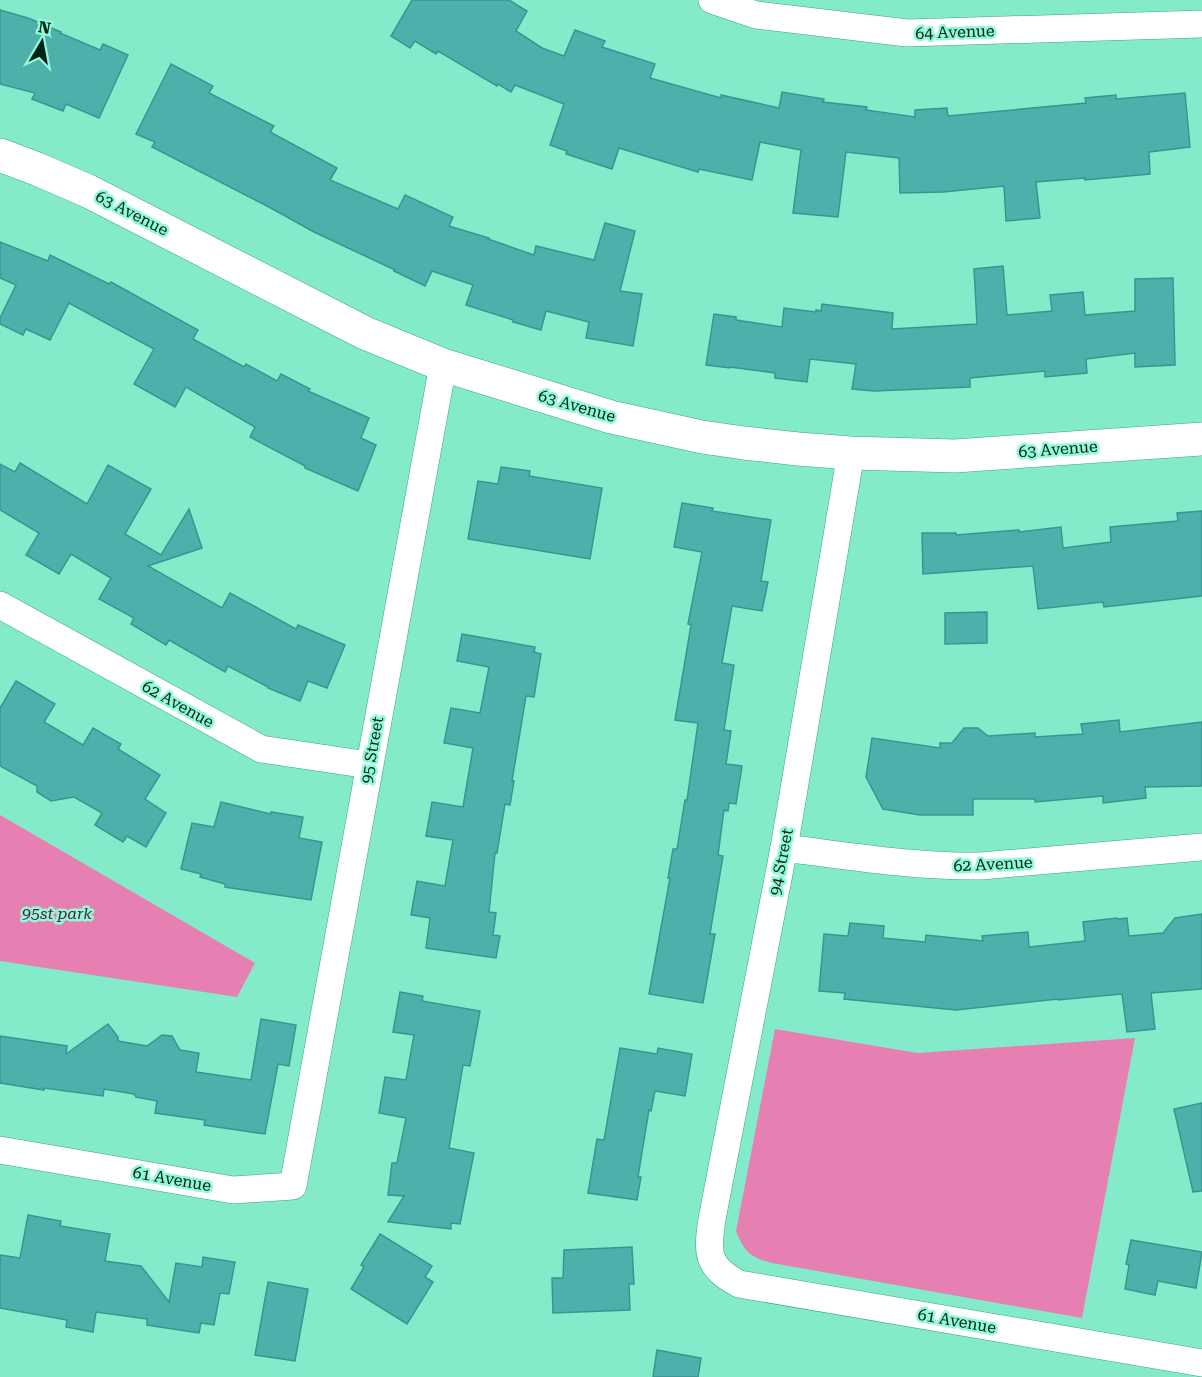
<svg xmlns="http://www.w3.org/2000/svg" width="1202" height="1377" font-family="'Roboto Serif',serif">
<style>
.green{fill:#e780b2}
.building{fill:#4fafaa;stroke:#389691;stroke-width:1.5}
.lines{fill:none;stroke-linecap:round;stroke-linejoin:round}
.minor-casing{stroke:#38a586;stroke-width:28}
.tertiary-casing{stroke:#38a586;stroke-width:34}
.minor{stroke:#fff;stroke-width:27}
.tertiary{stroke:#fff;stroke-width:33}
.labels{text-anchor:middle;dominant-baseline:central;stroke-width:5;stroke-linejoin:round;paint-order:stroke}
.street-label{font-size:16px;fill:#012219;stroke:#91f9d7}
.park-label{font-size:16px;font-style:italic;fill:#5b163c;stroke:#91f9d7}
</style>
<rect width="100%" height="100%" fill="#84ebca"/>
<g class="green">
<path d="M 0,815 L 255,963 L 237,997 L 0,961 Z"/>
<path d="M 775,1029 L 917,1053 L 1135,1038 L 1082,1318 L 772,1263 C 750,1257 745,1253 736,1231 Z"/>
</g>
<g class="building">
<path d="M 412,0 L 509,0 L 527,11 L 516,31 L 542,48 L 564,56 L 575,30 L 605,41 L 602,47 L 655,64 L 650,78 L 721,98 L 721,95 L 779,108 L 782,92 L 824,99 L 823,102 L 867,107 L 866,110 L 915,117 L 915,110 L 947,108 L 948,116 L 1086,103 L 1085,98 L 1116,95 L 1116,99 L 1185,93 L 1190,147 L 1149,152 L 1150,174 L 1085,180 L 1085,178 L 1036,182 L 1040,218 L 1006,221 L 1004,186 L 943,192 L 900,193 L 899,158 L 846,152 L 838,217 L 793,213 L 801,150 L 760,142 L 752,180 L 699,169 L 698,172 L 619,148 L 612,169 L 566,154 L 567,151 L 550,145 L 564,104 L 515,85 L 511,92 L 498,84 L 497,86 L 438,51 L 436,54 L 415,41 L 410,48 L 391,36 Z"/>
<path d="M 0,10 L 28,18 L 61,32 L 60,33 L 100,50 L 103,44 L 128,55 L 99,118 L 66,104 L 63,111 L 32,99 L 35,93 L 0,84 Z"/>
<path d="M 171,64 L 213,86 L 209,93 L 274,126 L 270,132 L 337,168 L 330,180 L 398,209 L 405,195 L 453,217 L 449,226 L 489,238 L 488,239 L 534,255 L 536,246 L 594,260 L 605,223 L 635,231 L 620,291 L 642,294 L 633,346 L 586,338 L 589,322 L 546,311 L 541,330 L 513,322 L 513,320 L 466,305 L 473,285 L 432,271 L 425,286 L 394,271 L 395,270 L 314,232 L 269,207 L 152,147 L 155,142 L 136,134 Z"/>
<path d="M 0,242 L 48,261 L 50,255 L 109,284 L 111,282 L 198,330 L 193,339 L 244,367 L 246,364 L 277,381 L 281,374 L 310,389 L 308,391 L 369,418 L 361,438 L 376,445 L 358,491 L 305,468 L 305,466 L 250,437 L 255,427 L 186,387 L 175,407 L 134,384 L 154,349 L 69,303 L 50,340 L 26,329 L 23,335 L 0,324 L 0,318 L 16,285 L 0,278 Z"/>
<path d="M 1003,266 L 1007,315 L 1052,311 L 1050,295 L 1083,292 L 1085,315 L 1135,311 L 1135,279 L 1173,278 L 1175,365 L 1135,367 L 1135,353 L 1086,359 L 1087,373 L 1045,377 L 1045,371 L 970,378 L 970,387 L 874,391 L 852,389 L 856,364 L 810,359 L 807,382 L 775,378 L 775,373 L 730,367 L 730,368 L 706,365 L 714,314 L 736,317 L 736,320 L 782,327 L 784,308 L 816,312 L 816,310 L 821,311 L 822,304 L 893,313 L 892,329 L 977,324 L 974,269 Z"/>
<path d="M 20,463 L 87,504 L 108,465 L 151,489 L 125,534 L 161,555 L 189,509 L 202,548 L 148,566 L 222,608 L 230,593 L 296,629 L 298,625 L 345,645 L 327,688 L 308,681 L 300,701 L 268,688 L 268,687 L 228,666 L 225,672 L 169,640 L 166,645 L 131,624 L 134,618 L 99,599 L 111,578 L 71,554 L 59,574 L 26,555 L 39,533 L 0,510 L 0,464 L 15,472 Z"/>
<path d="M 501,467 L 530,471 L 529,476 L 602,488 L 590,559 L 468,539 L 478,481 L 498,484 Z"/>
<path d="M 682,503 L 713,508 L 712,511 L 771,520 L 761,581 L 768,582 L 762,611 L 732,606 L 722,663 L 734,665 L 724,730 L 731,731 L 726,764 L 742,766 L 736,804 L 729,803 L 728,811 L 724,810 L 718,855 L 723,856 L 710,934 L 715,934 L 703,1003 L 649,994 L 670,878 L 668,878 L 673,849 L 677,849 L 685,800 L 687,800 L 698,723 L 675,720 L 691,625 L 688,624 L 702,552 L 674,547 Z"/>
<path d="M 1202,511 L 1202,596 L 1104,607 L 1103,602 L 1038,609 L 1033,566 L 923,574 L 922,533 L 956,533 L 956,535 L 1019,530 L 1019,532 L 1061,527 L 1063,548 L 1111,542 L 1110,527 L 1178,521 L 1177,513 Z"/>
<path d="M 987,612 L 987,643 L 945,644 L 945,613 Z"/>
<path d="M 462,634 L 535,647 L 534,652 L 541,654 L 534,697 L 526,696 L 512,781 L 514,781 L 510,805 L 505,804 L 497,853 L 495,853 L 489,912 L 496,913 L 493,935 L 500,936 L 496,958 L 426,948 L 430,918 L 411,915 L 417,881 L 445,886 L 453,840 L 426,836 L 432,802 L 463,807 L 473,748 L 444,743 L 451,708 L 480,713 L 489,667 L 457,661 Z"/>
<path d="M 16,681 L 55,704 L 44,722 L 83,745 L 93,728 L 121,744 L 118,749 L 160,775 L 145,799 L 166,813 L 146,847 L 127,836 L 123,842 L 95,825 L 102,813 L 74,797 L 51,801 L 37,792 L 37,786 L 0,766 L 0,708 Z"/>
<path d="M 1119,720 L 1120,732 L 1202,722 L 1202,786 L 1145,787 L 1146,798 L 1103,803 L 1103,796 L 1035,802 L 1035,799 L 973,799 L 973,815 L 920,815 L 883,809 L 866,777 L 872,738 L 940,748 L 940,743 L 952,743 L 964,728 L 978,728 L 988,736 L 1035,733 L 1035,737 L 1083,734 L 1081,724 Z"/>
<path d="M 221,802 L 271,814 L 271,812 L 303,817 L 299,838 L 322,842 L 311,900 L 225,887 L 225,884 L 200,877 L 201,874 L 181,869 L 192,823 L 214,827 Z"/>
<path d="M 1202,914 L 1202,989 L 1151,993 L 1155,1029 L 1127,1032 L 1122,994 L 1058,1000 L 1058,999 L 956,1010 L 844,999 L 845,993 L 819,991 L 824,934 L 848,936 L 850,923 L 884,926 L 883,938 L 925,942 L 926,935 L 983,941 L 982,936 L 1028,932 L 1029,947 L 1085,941 L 1083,922 L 1117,918 L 1118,919 L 1127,918 L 1129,936 L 1163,933 L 1175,918 Z"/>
<path d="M 400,992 L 423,996 L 422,1001 L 480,1011 L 470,1066 L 463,1065 L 449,1148 L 474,1153 L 460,1224 L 451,1223 L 451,1229 L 388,1222 L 404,1196 L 388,1195 L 392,1163 L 397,1163 L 406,1118 L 379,1113 L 385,1077 L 406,1080 L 414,1035 L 393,1032 Z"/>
<path d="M 261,1019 L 296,1025 L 289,1066 L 278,1064 L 265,1134 L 204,1125 L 205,1120 L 155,1113 L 157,1101 L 136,1097 L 134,1094 L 104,1089 L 103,1096 L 44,1088 L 44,1090 L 0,1083 L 0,1036 L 67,1046 L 66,1054 L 108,1024 L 118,1037 L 118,1041 L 147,1046 L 162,1035 L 172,1036 L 180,1050 L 199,1053 L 196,1072 L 251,1080 Z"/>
<path d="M 620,1048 L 657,1054 L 658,1048 L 692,1054 L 685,1096 L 655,1091 L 651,1111 L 649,1110 L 638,1177 L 641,1177 L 637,1200 L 588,1193 L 597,1139 L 604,1140 Z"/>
<path d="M 1202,1103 L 1202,1191 L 1193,1192 L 1174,1109 Z"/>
<path d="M 28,1215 L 61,1221 L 60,1226 L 110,1234 L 105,1261 L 141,1266 L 169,1302 L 176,1263 L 202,1267 L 203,1257 L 235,1262 L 229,1294 L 220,1293 L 214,1325 L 201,1323 L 199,1333 L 147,1325 L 147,1319 L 96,1312 L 93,1332 L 66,1327 L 67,1320 L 0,1308 L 0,1255 L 20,1258 Z"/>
<path d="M 380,1234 L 432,1266 L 425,1277 L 433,1282 L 407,1324 L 351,1289 L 364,1267 L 361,1265 Z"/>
<path d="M 1131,1240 L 1202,1252 L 1196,1288 L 1158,1281 L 1155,1295 L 1125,1289 L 1129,1265 L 1126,1264 Z"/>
<path d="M 632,1247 L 634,1284 L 629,1284 L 630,1310 L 553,1313 L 552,1278 L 563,1278 L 564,1250 Z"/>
<path d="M 268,1282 L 308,1289 L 295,1361 L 255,1355 Z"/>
<path d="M 657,1350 L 701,1358 L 698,1377 L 653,1377 Z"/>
</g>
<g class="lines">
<g class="minor-casing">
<g id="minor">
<path d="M 712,0 L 756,15 L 907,33 L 1202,24"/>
<path d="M 851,453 L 784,848 L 712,1219 C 707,1253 706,1266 739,1284 L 1202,1363"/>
<path d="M 0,605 L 261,749 L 369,765"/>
<path d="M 784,848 C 849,856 915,867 981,866 L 1202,847"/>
<path d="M 0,1150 L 233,1190 L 293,1186 L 443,365"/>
</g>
</g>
<g class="tertiary-casing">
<path id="tertiary" d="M 0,155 L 37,169 L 88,191 L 365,333 L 443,365 L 611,417 L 702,437 L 744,443 L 798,449 L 851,453 L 955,456 L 1202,439"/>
</g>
<use href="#minor" class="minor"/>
<use href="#tertiary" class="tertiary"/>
</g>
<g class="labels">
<g class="street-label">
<text transform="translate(955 32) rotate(-2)">64 Avenue</text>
<text transform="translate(132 213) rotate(27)">63 Avenue</text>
<text transform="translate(577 406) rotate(16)">63 Avenue</text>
<text transform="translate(1058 449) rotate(-4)">63 Avenue</text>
<text transform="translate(178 704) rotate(29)">62 Avenue</text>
<text transform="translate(372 750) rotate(-80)">95 Street</text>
<text transform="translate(781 862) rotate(-79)">94 Street</text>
<text transform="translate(993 864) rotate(-3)">62 Avenue</text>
<text transform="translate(172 1179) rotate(10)">61 Avenue</text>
<text transform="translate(957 1321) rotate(10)">61 Avenue</text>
</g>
<g class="park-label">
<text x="57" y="913">95st park</text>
</g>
</g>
<g transform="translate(42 42) rotate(10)" stroke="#91f9d7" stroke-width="4.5" paint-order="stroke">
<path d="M0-4.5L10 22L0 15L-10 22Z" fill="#012219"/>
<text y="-9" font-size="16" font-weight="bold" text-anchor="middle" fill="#012219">N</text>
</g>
</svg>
